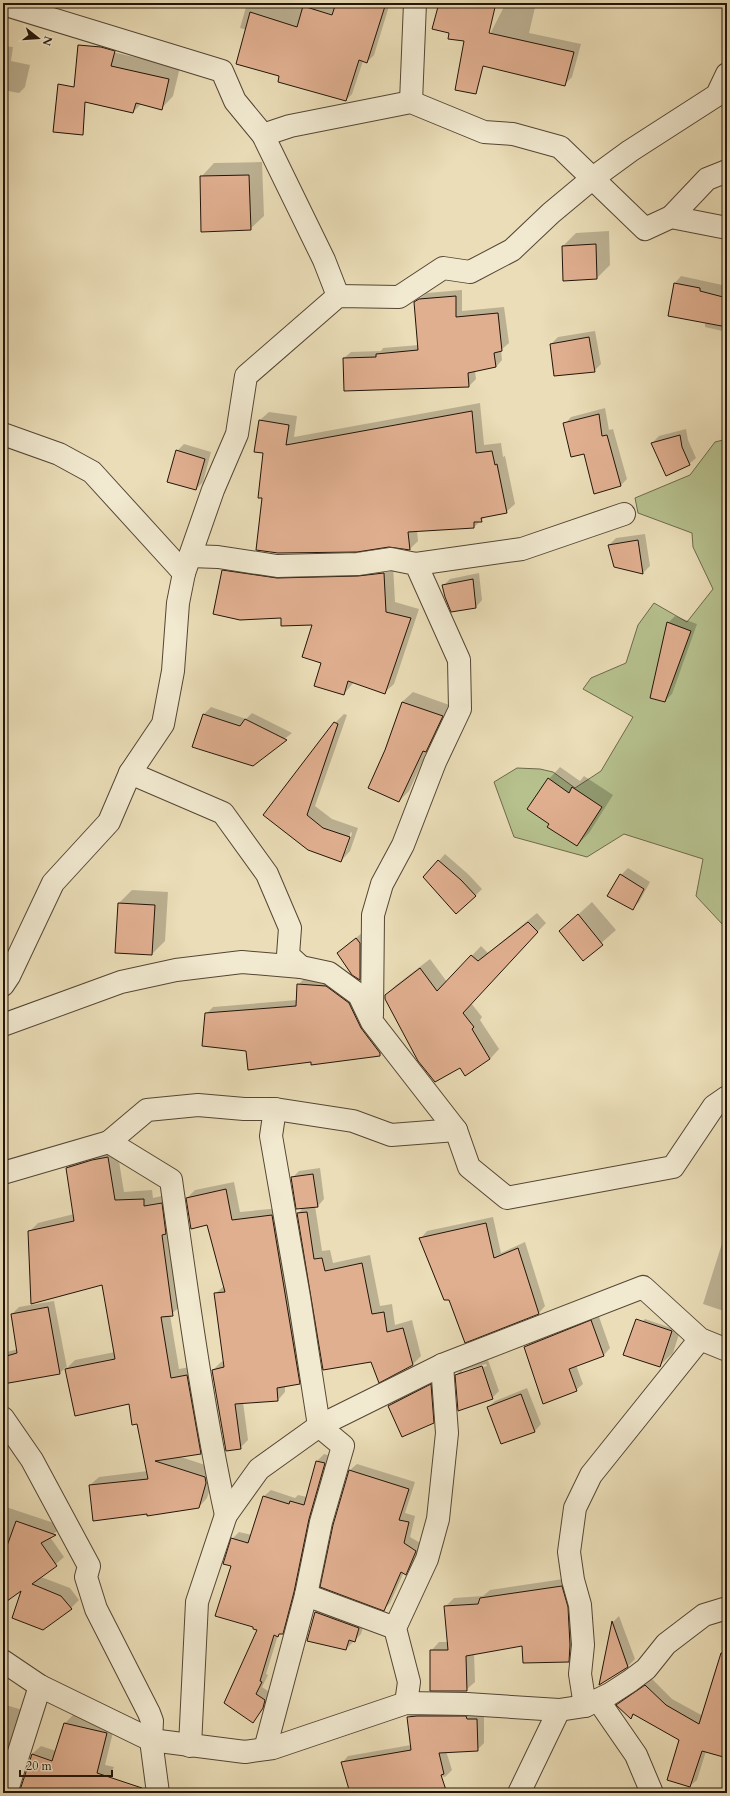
<svg xmlns="http://www.w3.org/2000/svg" width="730" height="1796" font-family="Cardo,serif">
<style>
.green{fill:#b6c18e;stroke:#6c6a4b}
.shadow{fill:#0003;fill-rule:evenodd}
.building{fill:#e0af90;stroke:#221408}
.lines{fill:none;stroke-linecap:round;stroke-linejoin:round}
.minor-casing{stroke:#544634;stroke-width:24}
.minor{stroke:#f1e9d0;stroke-width:22}
</style>
<rect width="100%" height="100%" fill="#eaddb7"/>
<filter id="stains"><feTurbulence type="fractalNoise" baseFrequency=".005" numOctaves="4"/><feColorMatrix values="0 0 0 0 .2 0 0 0 0 .09 0 0 0 0 .02 0 0 0 .5 -.17"/></filter>
<radialGradient id="worn" r=".72"><stop offset=".6" stop-color="#630" stop-opacity="0"/><stop offset="1" stop-color="#630" stop-opacity=".3"/></radialGradient>
<path class="green" d="M 727,439 L 727,927 L 724,926 L 696,896 L 703,859 L 624,834 L 587,857 L 514,837 L 494,782 L 517,768 L 540,769 L 553,772 L 575,788 L 601,771 L 633,717 L 583,689 L 591,678 L 626,663 L 638,625 L 654,603 L 687,622 L 713,589 L 693,547 L 692,533 L 638,513 L 635,498 L 690,475 L 715,442 Z"/>
<g class="shadow">
<path d="M 234,3 L 320,3 L 335,8 L 337,3 L 390,3 L 374,55 L 367,62 L 363,61 L 352,94 L 346,100 L 280,75 L 247,30 L 240,28 L 246,7 Z"/>
<path d="M 506,3 L 536,3 L 529,33 L 581,44 L 572,77 L 564,85 L 475,63 Z"/>
<path d="M 592,3 L 616,3 L 612,7 Z"/>
<path d="M 3,46 L 13,47 L 11,61 L 30,65 L 25,87 L 19,93 L 3,90 Z"/>
<path d="M 103,50 L 180,67 L 173,96 L 162,108 L 141,104 L 133,112 Z"/>
<path d="M 262,162 L 264,216 L 250,229 L 201,177 L 214,163 Z"/>
<path d="M 609,231 L 610,265 L 597,278 L 563,246 L 576,233 Z"/>
<path d="M 681,276 L 727,286 L 727,332 L 705,327 L 705,322 L 669,316 L 675,283 Z"/>
<path d="M 462,290 L 462,311 L 504,307 L 509,343 L 501,350 L 502,360 L 496,367 L 475,371 L 476,379 L 469,386 L 345,390 L 344,358 L 351,352 L 381,351 L 383,348 L 419,345 L 415,302 L 427,293 Z"/>
<path d="M 595,331 L 601,364 L 594,371 L 551,344 L 558,337 Z"/>
<path d="M 480,403 L 484,445 L 501,443 L 503,457 L 505,456 L 515,504 L 506,512 L 486,516 L 474,527 L 417,530 L 418,541 L 410,549 L 264,498 L 264,452 L 255,451 L 260,420 L 269,412 L 297,416 L 294,437 Z"/>
<path d="M 605,408 L 609,430 L 613,429 L 627,479 L 620,486 L 584,452 L 565,424 L 571,417 Z"/>
<path d="M 686,429 L 688,440 L 696,458 L 689,464 L 652,443 L 659,436 Z"/>
<path d="M 184,444 L 211,452 L 203,482 L 196,489 L 177,451 Z"/>
<path d="M 645,534 L 650,566 L 643,573 L 615,566 L 609,545 L 616,538 Z"/>
<path d="M 232,561 L 393,564 L 395,602 L 419,609 L 394,684 L 384,693 L 354,682 L 344,694 L 323,662 L 313,624 L 282,617 L 222,571 Z"/>
<path d="M 479,573 L 482,600 L 476,607 L 444,585 L 450,579 Z"/>
<path d="M 675,616 L 697,624 L 672,694 L 665,701 L 668,623 Z"/>
<path d="M 413,692 L 452,706 L 436,741 L 429,747 L 409,791 L 399,801 L 386,751 L 402,702 Z"/>
<path d="M 211,707 L 246,719 L 252,713 L 292,733 L 253,764 L 194,746 L 204,714 Z"/>
<path d="M 344,714 L 347,715 L 315,806 L 332,819 L 358,828 L 350,851 L 341,861 L 264,815 L 335,723 ZM 351,832 L 352,833 L 346,851 L 344,851 Z"/>
<path d="M 560,767 L 580,781 L 584,776 L 613,795 L 589,833 L 577,845 L 550,823 L 549,779 Z"/>
<path d="M 445,854 L 468,874 L 482,889 L 475,896 L 425,877 Z"/>
<path d="M 628,868 L 650,882 L 639,902 L 633,908 L 621,875 Z"/>
<path d="M 132,890 L 168,892 L 165,941 L 152,954 L 119,903 Z"/>
<path d="M 592,902 L 616,930 L 583,959 L 560,931 Z"/>
<path d="M 537,913 L 546,923 L 471,1003 L 482,1017 L 480,1020 L 499,1049 L 490,1059 L 460,1067 L 386,995 L 395,986 L 430,959 L 447,982 L 481,946 L 488,953 Z"/>
<path d="M 363,932 L 366,972 L 360,979 L 338,953 Z"/>
<path d="M 305,978 L 333,980 L 356,997 L 386,1049 L 379,1055 L 311,1061 L 247,1050 L 206,1014 L 213,1007 L 297,1000 L 298,985 Z"/>
<path d="M 117,1149 L 124,1192 L 152,1190 L 153,1198 L 170,1194 L 181,1306 L 170,1315 L 179,1369 L 196,1366 L 210,1445 L 201,1453 L 178,1456 L 214,1468 L 215,1473 L 207,1498 L 198,1508 L 148,1513 L 90,1485 L 99,1477 L 148,1471 L 138,1423 L 130,1403 L 75,1414 L 66,1367 L 60,1373 L 3,1383 L 3,1353 L 18,1349 L 12,1314 L 19,1307 L 54,1301 L 67,1368 L 75,1360 L 115,1352 L 103,1284 L 29,1232 L 38,1223 L 74,1214 L 67,1168 L 76,1159 Z"/>
<path d="M 320,1168 L 324,1199 L 318,1206 L 315,1206 L 322,1251 L 330,1250 L 333,1263 L 370,1255 L 380,1306 L 392,1304 L 395,1325 L 412,1320 L 421,1356 L 413,1364 L 379,1381 L 372,1361 L 324,1369 L 298,1213 L 304,1207 L 292,1178 L 299,1171 Z"/>
<path d="M 234,1182 L 240,1212 L 280,1208 L 307,1375 L 299,1383 L 285,1386 L 285,1392 L 278,1400 L 243,1402 L 248,1440 L 240,1448 L 213,1370 L 221,1362 L 224,1361 L 215,1294 L 224,1286 L 208,1224 L 187,1198 L 195,1190 Z"/>
<path d="M 493,1217 L 501,1253 L 525,1242 L 545,1306 L 539,1313 L 466,1341 L 450,1299 L 421,1238 L 427,1231 Z"/>
<path d="M 727,1234 L 727,1312 L 703,1304 L 724,1237 Z"/>
<path d="M 598,1314 L 610,1348 L 604,1355 L 576,1365 L 583,1384 L 576,1390 L 525,1347 L 532,1340 Z"/>
<path d="M 645,1319 L 680,1331 L 673,1353 L 659,1366 L 632,1332 Z"/>
<path d="M 488,1360 L 499,1391 L 492,1398 L 456,1375 L 463,1368 ZM 486,1364 L 487,1366 L 462,1373 L 462,1371 Z"/>
<path d="M 444,1372 L 447,1409 L 433,1422 L 390,1406 L 403,1392 Z"/>
<path d="M 527,1388 L 541,1424 L 535,1431 L 488,1407 L 495,1401 Z"/>
<path d="M 324,1454 L 331,1456 L 289,1627 L 278,1635 L 266,1674 L 268,1675 L 262,1687 L 271,1693 L 269,1700 L 252,1722 L 258,1629 L 232,1565 L 232,1539 L 239,1532 L 252,1535 L 264,1496 L 271,1490 L 295,1498 L 298,1495 L 307,1497 L 317,1461 Z"/>
<path d="M 357,1464 L 415,1482 L 405,1513 L 415,1516 L 410,1537 L 422,1544 L 412,1567 L 406,1573 L 404,1572 L 390,1603 L 384,1609 L 334,1525 L 350,1470 Z"/>
<path d="M 3,1467 L 9,1472 L 3,1480 Z"/>
<path d="M 3,1506 L 63,1526 L 50,1537 L 64,1557 L 41,1577 L 70,1588 L 79,1600 L 71,1608 L 23,1589 L 3,1594 Z"/>
<path d="M 570,1578 L 577,1652 L 568,1661 L 523,1645 L 474,1653 L 475,1682 L 466,1690 L 431,1651 L 439,1642 L 448,1642 L 445,1607 L 454,1598 L 483,1596 L 490,1590 Z"/>
<path d="M 322,1605 L 365,1621 L 361,1634 L 346,1649 L 308,1640 L 315,1612 Z"/>
<path d="M 619,1616 L 635,1659 L 628,1666 L 600,1683 L 613,1622 Z"/>
<path d="M 652,1679 L 672,1699 L 703,1716 L 727,1687 L 727,1757 L 706,1751 L 697,1780 L 690,1786 L 680,1740 L 635,1714 L 631,1717 L 618,1705 L 624,1698 Z"/>
<path d="M 3,1704 L 22,1710 L 3,1768 Z"/>
<path d="M 414,1711 L 484,1713 L 484,1743 L 477,1750 L 446,1751 L 452,1770 L 445,1777 L 388,1765 L 381,1793 L 351,1793 L 342,1763 L 348,1756 L 411,1745 L 408,1718 Z"/>
<path d="M 74,1714 L 115,1724 L 105,1765 L 114,1767 L 102,1793 L 45,1793 L 32,1754 L 41,1746 L 56,1751 L 65,1723 Z"/>
</g>
<g class="building">
<path d="M 336,3 L 386,3 L 367,63 L 359,60 L 346,101 L 278,82 L 279,76 L 236,64 L 250,12 L 297,27 L 303,6 L 332,15 Z"/>
<path d="M 439,3 L 496,3 L 489,33 L 574,52 L 565,86 L 483,66 L 476,94 L 455,90 L 464,41 L 448,39 L 449,33 L 432,29 Z"/>
<path d="M 78,45 L 101,47 L 115,51 L 111,66 L 169,79 L 162,110 L 136,103 L 133,113 L 85,102 L 83,135 L 53,132 L 58,84 L 74,87 Z"/>
<path d="M 249,175 L 251,230 L 201,232 L 200,176 Z"/>
<path d="M 596,244 L 597,279 L 563,281 L 562,246 Z"/>
<path d="M 674,283 L 700,288 L 700,291 L 727,298 L 727,327 L 668,316 Z"/>
<path d="M 456,296 L 456,317 L 498,313 L 502,351 L 494,353 L 496,367 L 468,373 L 469,387 L 344,391 L 343,358 L 376,357 L 376,354 L 418,350 L 414,302 L 419,299 Z"/>
<path d="M 589,337 L 595,372 L 554,376 L 550,344 Z"/>
<path d="M 472,411 L 476,453 L 492,451 L 495,465 L 497,464 L 507,513 L 481,518 L 482,522 L 474,522 L 474,528 L 408,532 L 410,550 L 389,547 L 357,552 L 278,553 L 256,550 L 262,498 L 258,498 L 263,453 L 254,452 L 259,420 L 289,425 L 286,445 Z"/>
<path d="M 599,414 L 602,436 L 607,435 L 621,486 L 594,494 L 584,454 L 571,457 L 563,423 Z"/>
<path d="M 680,435 L 682,447 L 690,465 L 666,476 L 651,443 Z"/>
<path d="M 176,450 L 205,459 L 196,490 L 167,482 Z"/>
<path d="M 638,540 L 643,574 L 614,567 L 608,545 Z"/>
<path d="M 222,570 L 277,578 L 358,576 L 384,573 L 386,612 L 411,618 L 385,694 L 348,681 L 344,695 L 314,686 L 321,663 L 302,657 L 312,625 L 281,626 L 281,618 L 240,620 L 213,614 Z"/>
<path d="M 473,579 L 476,608 L 451,612 L 445,597 L 442,585 Z"/>
<path d="M 667,622 L 691,631 L 665,702 L 650,698 Z"/>
<path d="M 402,702 L 443,716 L 426,752 L 423,751 L 399,802 L 368,788 L 385,750 Z"/>
<path d="M 203,714 L 240,726 L 245,719 L 287,740 L 253,766 L 192,747 Z"/>
<path d="M 334,722 L 338,724 L 307,815 L 323,828 L 350,837 L 341,862 L 308,850 L 263,815 Z"/>
<path d="M 548,778 L 569,793 L 572,787 L 602,807 L 577,846 L 547,827 L 549,824 L 527,809 Z"/>
<path d="M 438,860 L 461,880 L 476,896 L 456,914 L 423,877 Z"/>
<path d="M 620,874 L 644,889 L 633,910 L 607,896 Z"/>
<path d="M 118,903 L 155,905 L 152,955 L 115,953 Z"/>
<path d="M 578,914 L 603,945 L 583,961 L 559,931 Z"/>
<path d="M 528,922 L 538,932 L 463,1013 L 474,1027 L 472,1029 L 490,1059 L 465,1076 L 460,1068 L 435,1082 L 418,1061 L 385,999 L 385,995 L 420,968 L 437,991 L 471,955 L 478,961 Z"/>
<path d="M 356,938 L 360,943 L 360,980 L 352,975 L 337,953 Z"/>
<path d="M 297,984 L 326,986 L 349,1003 L 361,1028 L 380,1053 L 380,1056 L 311,1065 L 311,1062 L 248,1070 L 246,1051 L 202,1046 L 205,1013 L 296,1006 Z"/>
<path d="M 108,1157 L 115,1200 L 144,1199 L 144,1206 L 162,1203 L 166,1234 L 162,1235 L 173,1316 L 161,1317 L 171,1378 L 187,1375 L 201,1454 L 155,1461 L 205,1477 L 206,1483 L 199,1508 L 147,1516 L 147,1514 L 93,1521 L 89,1485 L 148,1479 L 137,1424 L 132,1425 L 129,1404 L 75,1416 L 65,1369 L 115,1359 L 102,1285 L 31,1304 L 28,1231 L 74,1221 L 66,1168 L 92,1160 Z"/>
<path d="M 313,1174 L 318,1207 L 296,1209 L 291,1177 Z"/>
<path d="M 226,1189 L 232,1220 L 272,1215 L 300,1384 L 277,1388 L 278,1401 L 235,1404 L 241,1449 L 226,1451 L 212,1370 L 224,1367 L 214,1293 L 225,1292 L 207,1225 L 191,1229 L 186,1198 Z"/>
<path d="M 307,1212 L 314,1259 L 322,1258 L 325,1271 L 362,1263 L 372,1314 L 384,1312 L 387,1332 L 403,1328 L 413,1365 L 379,1383 L 371,1362 L 323,1370 L 297,1213 Z"/>
<path d="M 486,1223 L 494,1258 L 518,1248 L 539,1314 L 465,1343 L 449,1300 L 444,1300 L 419,1238 Z"/>
<path d="M 48,1307 L 60,1374 L 3,1384 L 3,1357 L 17,1353 L 11,1314 Z"/>
<path d="M 636,1319 L 672,1331 L 660,1367 L 623,1355 Z"/>
<path d="M 591,1320 L 604,1356 L 569,1369 L 577,1391 L 543,1404 L 524,1347 Z"/>
<path d="M 482,1366 L 493,1399 L 458,1411 L 455,1375 Z"/>
<path d="M 431,1384 L 434,1423 L 402,1437 L 388,1406 Z"/>
<path d="M 521,1394 L 535,1432 L 501,1444 L 487,1407 Z"/>
<path d="M 316,1461 L 325,1463 L 309,1519 L 294,1592 L 283,1634 L 279,1634 L 278,1637 L 274,1635 L 260,1681 L 262,1682 L 256,1694 L 265,1700 L 263,1708 L 253,1723 L 224,1703 L 257,1630 L 253,1629 L 253,1627 L 215,1616 L 231,1566 L 223,1564 L 231,1538 L 248,1543 L 263,1496 L 289,1504 L 290,1501 L 304,1505 Z"/>
<path d="M 349,1470 L 409,1489 L 399,1520 L 409,1522 L 404,1543 L 416,1551 L 406,1575 L 401,1572 L 384,1611 L 320,1587 L 333,1525 Z"/>
<path d="M 16,1521 L 56,1535 L 41,1543 L 57,1566 L 32,1584 L 61,1596 L 72,1609 L 43,1630 L 12,1618 L 21,1591 L 3,1604 L 3,1557 Z"/>
<path d="M 562,1586 L 568,1607 L 570,1645 L 569,1662 L 523,1663 L 522,1646 L 466,1656 L 467,1691 L 430,1691 L 430,1650 L 448,1650 L 444,1606 L 478,1604 L 480,1598 Z"/>
<path d="M 315,1612 L 359,1628 L 355,1642 L 349,1640 L 346,1650 L 307,1641 Z"/>
<path d="M 612,1621 L 628,1667 L 599,1685 Z"/>
<path d="M 721,1653 L 727,1653 L 727,1758 L 702,1751 L 690,1787 L 667,1780 L 679,1740 L 633,1714 L 631,1719 L 616,1705 L 645,1685 L 666,1705 L 699,1724 Z"/>
<path d="M 417,1716 L 466,1716 L 467,1719 L 477,1719 L 478,1751 L 439,1753 L 444,1774 L 441,1775 L 447,1793 L 350,1793 L 341,1762 L 411,1750 L 407,1717 Z"/>
<path d="M 64,1723 L 107,1733 L 97,1773 L 142,1788 L 141,1793 L 19,1793 L 32,1754 L 52,1761 Z"/>
<path d="M 3,1744 L 8,1746 L 3,1761 Z"/>
</g>
<g class="lines">
<g class="minor-casing">
<g id="minor">
<path d="M 3,4 L 222,71 L 235,101 L 263,135 L 324,260 L 338,296"/>
<path d="M 411,102 L 415,3"/>
<path d="M 263,135 L 290,126 L 411,102 L 484,132 L 513,134 L 560,147 L 645,229 L 671,217 L 727,228"/>
<path d="M 671,217 L 707,179 L 727,171"/>
<path d="M 3,434 L 59,454 L 92,472 L 184,573"/>
<path d="M 190,556 L 218,557 L 277,566 L 358,564 L 391,559 L 416,564 L 459,660 L 460,709 L 435,762 L 403,845 L 382,884 L 373,915 L 372,1015"/>
<path d="M 416,564 L 522,549 L 624,514"/>
<path d="M 130,773 L 223,813 L 267,874 L 290,928 L 288,955 L 301,967"/>
<path d="M 3,985 L 9,976 L 53,883 L 109,822 L 130,773 L 163,724 L 173,671 L 178,603 L 184,573 L 213,490 L 237,434 L 246,376 L 338,296 L 399,297 L 443,268 L 470,272 L 512,250 L 551,213 L 593,178 L 630,151 L 717,95 L 727,74"/>
<path d="M 3,1025 L 121,982 L 176,970 L 242,962 L 301,967 L 329,973 L 359,995 L 372,1022 L 456,1130 L 469,1167 L 507,1198 L 673,1167 L 714,1106 L 727,1097"/>
<path d="M 275,1109 L 271,1136 L 299,1297 L 319,1426 L 343,1446 L 321,1522 L 306,1595"/>
<path d="M 109,1142 L 147,1110 L 198,1105 L 244,1109 L 275,1109 L 353,1121 L 391,1135 L 456,1130"/>
<path d="M 3,1173 L 109,1142 L 171,1180 C 187,1292 202,1405 226,1515"/>
<path d="M 3,1418 L 32,1460 L 89,1566 L 86,1577 L 96,1609 L 149,1713 L 152,1721 L 151,1740 L 158,1793"/>
<path d="M 3,1661 L 40,1686 L 151,1740 L 245,1752 L 273,1748 L 406,1703 L 467,1704 L 559,1710 L 585,1706 L 610,1694 L 630,1681 L 646,1669 L 666,1644 L 704,1615 L 727,1608"/>
<path d="M 598,1700 L 636,1755 L 652,1793"/>
<path d="M 406,1703 L 409,1682 L 395,1628 L 427,1559 L 438,1519 L 447,1433 L 442,1365"/>
<path d="M 585,1706 L 580,1674 L 583,1645 L 580,1605 L 573,1580 L 569,1552 L 575,1508 L 591,1475 L 700,1339"/>
<path d="M 190,1746 L 197,1602 L 226,1515 L 259,1469 L 319,1426 L 442,1365 L 643,1287 L 700,1339 L 727,1350"/>
<path d="M 265,1749 L 306,1595 L 395,1628"/>
<path d="M 6,1793 L 40,1686"/>
<path d="M 519,1793 L 559,1710"/>
</g>
</g>
<use href="#minor" class="minor"/>
</g>
<rect width="730" height="1796" fill="none" stroke="#eaddb7" stroke-width="16"/>
<rect x="4" y="4" width="722" height="1788" fill="none" stroke="#221408" stroke-width="2"/>
<rect x="8" y="8" width="714" height="1780" fill="none" stroke="#221408"/>
<g transform="translate(38 38) rotate(107)" stroke="#f1e9d0" stroke-width="3" paint-order="stroke">
<path d="M0-3L7 15L0 10L-7 15Z" fill="#221408"/>
<text y="-6" font-size="11" font-weight="bold" text-anchor="middle" fill="#221408">N</text>
</g>
<path d="M20 1770v6h92v-6" fill="none" stroke="#221408" stroke-width="2"/>
<text x="26" y="1770" font-size="12" fill="#221408" stroke="#f1e9d0" stroke-width="3" paint-order="stroke">20 m</text>
<rect width="100%" height="100%" filter="url(#stains)"/>
<rect width="100%" height="100%" fill="url(#worn)"/>
</svg>
